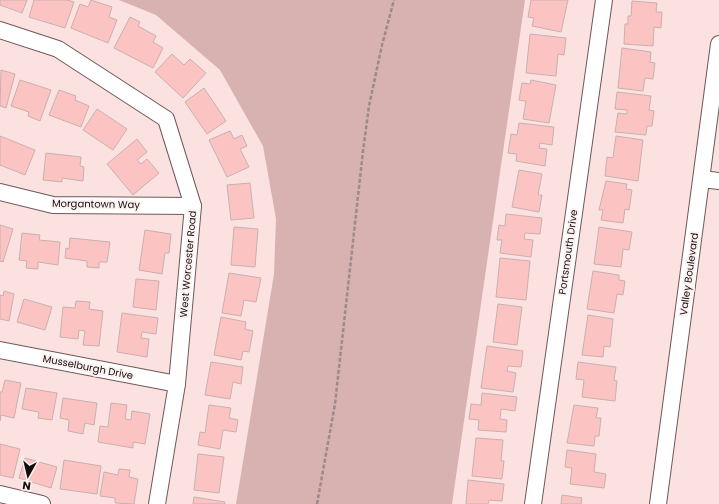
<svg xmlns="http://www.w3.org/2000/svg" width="719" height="504" font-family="Poppins,sans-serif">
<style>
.green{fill:#d7b2b1}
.building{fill:#fbc4c3;stroke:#c9b0af}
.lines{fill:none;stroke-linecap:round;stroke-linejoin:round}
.minor-casing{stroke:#6f5958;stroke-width:18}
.path{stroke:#9d8a8a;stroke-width:2.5;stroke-dasharray:4 2;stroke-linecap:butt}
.minor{stroke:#fff;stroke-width:16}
.labels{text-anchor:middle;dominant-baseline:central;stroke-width:4;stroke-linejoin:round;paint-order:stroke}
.street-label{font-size:10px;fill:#150d0d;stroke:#fdf2f2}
</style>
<rect width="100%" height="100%" fill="#fbe1e0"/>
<path class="green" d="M 119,0 L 525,0 L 452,504 L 236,504 L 274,274 L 276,219 L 263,146 L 220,70 L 156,15 Z"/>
<g class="building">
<path d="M 0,0 L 27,0 L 22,13 L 0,5 Z"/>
<path d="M 34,0 L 67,0 L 74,2 L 65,28 L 29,17 Z"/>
<path d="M 91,0 L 112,7 L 109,17 L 117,20 L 108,43 L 71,28 L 80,4 L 88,7 Z"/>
<path d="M 531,0 L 568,0 L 561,32 L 532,26 L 534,18 L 528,17 Z"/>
<path d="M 632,1 L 657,3 L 656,12 L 662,12 L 661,28 L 654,27 L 653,46 L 624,44 L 625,24 L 628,24 L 628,16 L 631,16 Z"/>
<path d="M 130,17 L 140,22 L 138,26 L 156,36 L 153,42 L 163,48 L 153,68 L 114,48 Z"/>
<path d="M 530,34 L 566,38 L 564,55 L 558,54 L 556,76 L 526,73 Z"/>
<path d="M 622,48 L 651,52 L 650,62 L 655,63 L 653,79 L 645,78 L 643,91 L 618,88 Z"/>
<path d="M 172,54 L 184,65 L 190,59 L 206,73 L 183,98 L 155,72 Z"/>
<path d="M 1,70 L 15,74 L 6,108 L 0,106 Z"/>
<path d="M 20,80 L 51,90 L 40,121 L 28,116 L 29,112 L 11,106 Z"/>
<path d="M 531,80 L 556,85 L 549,123 L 523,119 L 526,101 L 519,100 L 522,83 L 530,84 Z"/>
<path d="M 204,88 L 226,121 L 207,134 L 185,102 Z"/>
<path d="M 59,90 L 76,96 L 75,100 L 89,106 L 81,127 L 49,115 Z"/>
<path d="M 617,92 L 651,96 L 649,110 L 654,111 L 652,126 L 647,126 L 646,135 L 615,132 L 618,113 L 627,114 L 627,110 L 615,109 Z"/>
<path d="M 97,109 L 127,129 L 113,150 L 83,130 Z"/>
<path d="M 519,123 L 554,127 L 552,145 L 540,143 L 539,148 L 547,149 L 545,166 L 516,161 L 517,154 L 508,153 L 511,134 L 517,135 Z"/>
<path d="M 230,131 L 234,139 L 242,135 L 247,146 L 240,149 L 249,167 L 227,177 L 209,140 Z"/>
<path d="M 0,136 L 35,150 L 25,175 L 0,165 Z"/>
<path d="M 616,136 L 643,140 L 638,181 L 605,176 L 607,157 L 613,158 Z"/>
<path d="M 137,139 L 147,152 L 137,160 L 141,164 L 147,159 L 159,173 L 133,195 L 107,164 Z"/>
<path d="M 46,153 L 81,157 L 80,166 L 84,167 L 83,181 L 62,178 L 62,182 L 43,180 Z"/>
<path d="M 519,170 L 542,174 L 538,195 L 542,195 L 539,212 L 512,207 Z"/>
<path d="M 606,181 L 627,184 L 626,189 L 632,190 L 629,210 L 625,209 L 623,223 L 601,220 L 603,210 L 599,210 Z"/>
<path d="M 250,183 L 254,218 L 231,220 L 227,185 Z"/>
<path d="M 506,214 L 542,218 L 540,234 L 525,233 L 524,239 L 533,240 L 531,257 L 500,253 L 502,240 L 497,240 L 499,225 L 505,226 Z"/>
<path d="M 0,225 L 13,229 L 3,262 L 0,261 Z"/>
<path d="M 234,227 L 258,229 L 255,267 L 231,265 Z"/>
<path d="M 599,227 L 632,232 L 629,250 L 623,249 L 621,267 L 594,264 Z"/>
<path d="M 145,230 L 171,234 L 169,253 L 165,253 L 162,274 L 139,270 Z"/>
<path d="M 22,233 L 40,235 L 39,240 L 60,242 L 58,265 L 38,262 L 38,269 L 26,268 L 27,261 L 19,260 Z"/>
<path d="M 70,238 L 110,242 L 107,262 L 99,262 L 99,268 L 87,267 L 87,261 L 65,258 L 66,248 L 69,249 Z"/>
<path d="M 500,258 L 530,261 L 526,300 L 496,297 Z"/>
<path d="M 593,271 L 619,275 L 619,280 L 625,281 L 623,295 L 617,294 L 614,313 L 587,309 Z"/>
<path d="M 229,273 L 261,278 L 256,302 L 244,300 L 241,316 L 222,313 Z"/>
<path d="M 136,279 L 159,281 L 156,310 L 133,307 Z"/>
<path d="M 4,291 L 14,294 L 9,321 L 0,319 L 0,295 L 3,296 Z"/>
<path d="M 24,299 L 52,307 L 45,330 L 17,322 Z"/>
<path d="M 76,301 L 90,302 L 89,309 L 103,311 L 99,346 L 83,345 L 85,331 L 79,330 L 78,339 L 60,337 L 63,307 L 75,308 Z"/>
<path d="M 498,304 L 522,307 L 517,345 L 493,342 Z"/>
<path d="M 122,313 L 158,318 L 156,334 L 142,332 L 141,338 L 149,339 L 147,357 L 117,352 Z"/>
<path d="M 588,315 L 613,319 L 610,347 L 604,346 L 603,357 L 582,355 Z"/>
<path d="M 221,317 L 246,322 L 245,329 L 253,331 L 249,352 L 243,351 L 241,360 L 214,355 Z"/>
<path d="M 487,346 L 523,351 L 521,367 L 508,366 L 507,371 L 516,373 L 513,392 L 481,388 Z"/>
<path d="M 211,362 L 243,367 L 241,384 L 233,382 L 230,399 L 205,395 Z"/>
<path d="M 578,362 L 616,367 L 614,380 L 617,381 L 615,401 L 582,397 L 584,380 L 576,379 Z"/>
<path d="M 5,380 L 21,383 L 14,418 L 1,415 L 0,421 L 0,392 L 2,392 Z"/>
<path d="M 26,388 L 57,393 L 52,420 L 38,418 L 39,412 L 22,409 Z"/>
<path d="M 482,393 L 517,397 L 515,411 L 501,409 L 500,419 L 507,420 L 506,432 L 478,430 L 479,420 L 469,419 L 471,404 L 481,405 Z"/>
<path d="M 63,398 L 97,403 L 94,425 L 85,423 L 83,434 L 68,431 L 69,420 L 60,418 Z"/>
<path d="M 111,403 L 127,405 L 125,419 L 131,420 L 132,411 L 150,414 L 145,444 L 133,442 L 133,448 L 98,442 L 100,426 L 108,427 Z"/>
<path d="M 209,405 L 231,408 L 229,418 L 238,420 L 236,432 L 223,430 L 220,449 L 198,445 L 200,432 L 205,433 Z"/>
<path d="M 574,405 L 598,408 L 596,418 L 601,418 L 599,436 L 595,436 L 594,446 L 567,443 Z"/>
<path d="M 476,438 L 503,440 L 501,461 L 504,461 L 502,479 L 472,476 Z"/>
<path d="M 0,444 L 20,449 L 13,478 L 0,475 Z"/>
<path d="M 567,450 L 596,454 L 594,472 L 606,474 L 604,488 L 570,484 L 572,468 L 565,467 Z"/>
<path d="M 198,454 L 224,457 L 219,493 L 194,490 Z"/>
<path d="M 25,458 L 57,467 L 51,488 L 19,478 Z"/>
<path d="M 64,460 L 101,466 L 97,494 L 60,489 Z"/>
<path d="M 119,469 L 130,470 L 129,477 L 138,479 L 134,504 L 115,503 L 115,498 L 100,496 L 104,472 L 118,475 Z"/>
<path d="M 468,480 L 504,484 L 502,501 L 489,500 L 488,504 L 466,504 Z"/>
<path d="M 562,495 L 582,498 L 581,504 L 561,504 Z"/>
<path d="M 194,497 L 225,502 L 225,504 L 193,504 Z"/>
</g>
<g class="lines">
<g class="minor-casing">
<g id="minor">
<path d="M 0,30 L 58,49 L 166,119 L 193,206 L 177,384 L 157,504"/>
<path d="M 702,179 L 719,181"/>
<path d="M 0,192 L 53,205 L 193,206"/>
<path d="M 0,350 L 177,384"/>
<path d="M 0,494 L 42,504"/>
<path d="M 533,504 L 604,0"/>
<path d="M 658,504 L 719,44"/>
</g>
</g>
<path class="path" d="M 317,504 L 335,404 L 363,151 L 369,106 L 382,45 L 394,0"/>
<use href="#minor" class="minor"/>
</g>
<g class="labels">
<g class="street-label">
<text transform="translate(96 204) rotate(1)">Morgantown Way</text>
<text transform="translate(568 252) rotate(-82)">Portsmouth Drive</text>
<text transform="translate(188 264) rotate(-85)">West Worcester Road</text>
<text transform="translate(689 274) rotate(-82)">Valley Boulevard</text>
<text transform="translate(88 367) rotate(11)">Musselburgh Drive</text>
</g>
</g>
<g transform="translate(28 476) rotate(188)" stroke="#fdf2f2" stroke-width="3" paint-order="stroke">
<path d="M0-3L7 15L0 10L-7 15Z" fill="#150d0d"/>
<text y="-6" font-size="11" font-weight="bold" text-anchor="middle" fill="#150d0d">N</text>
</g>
</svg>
